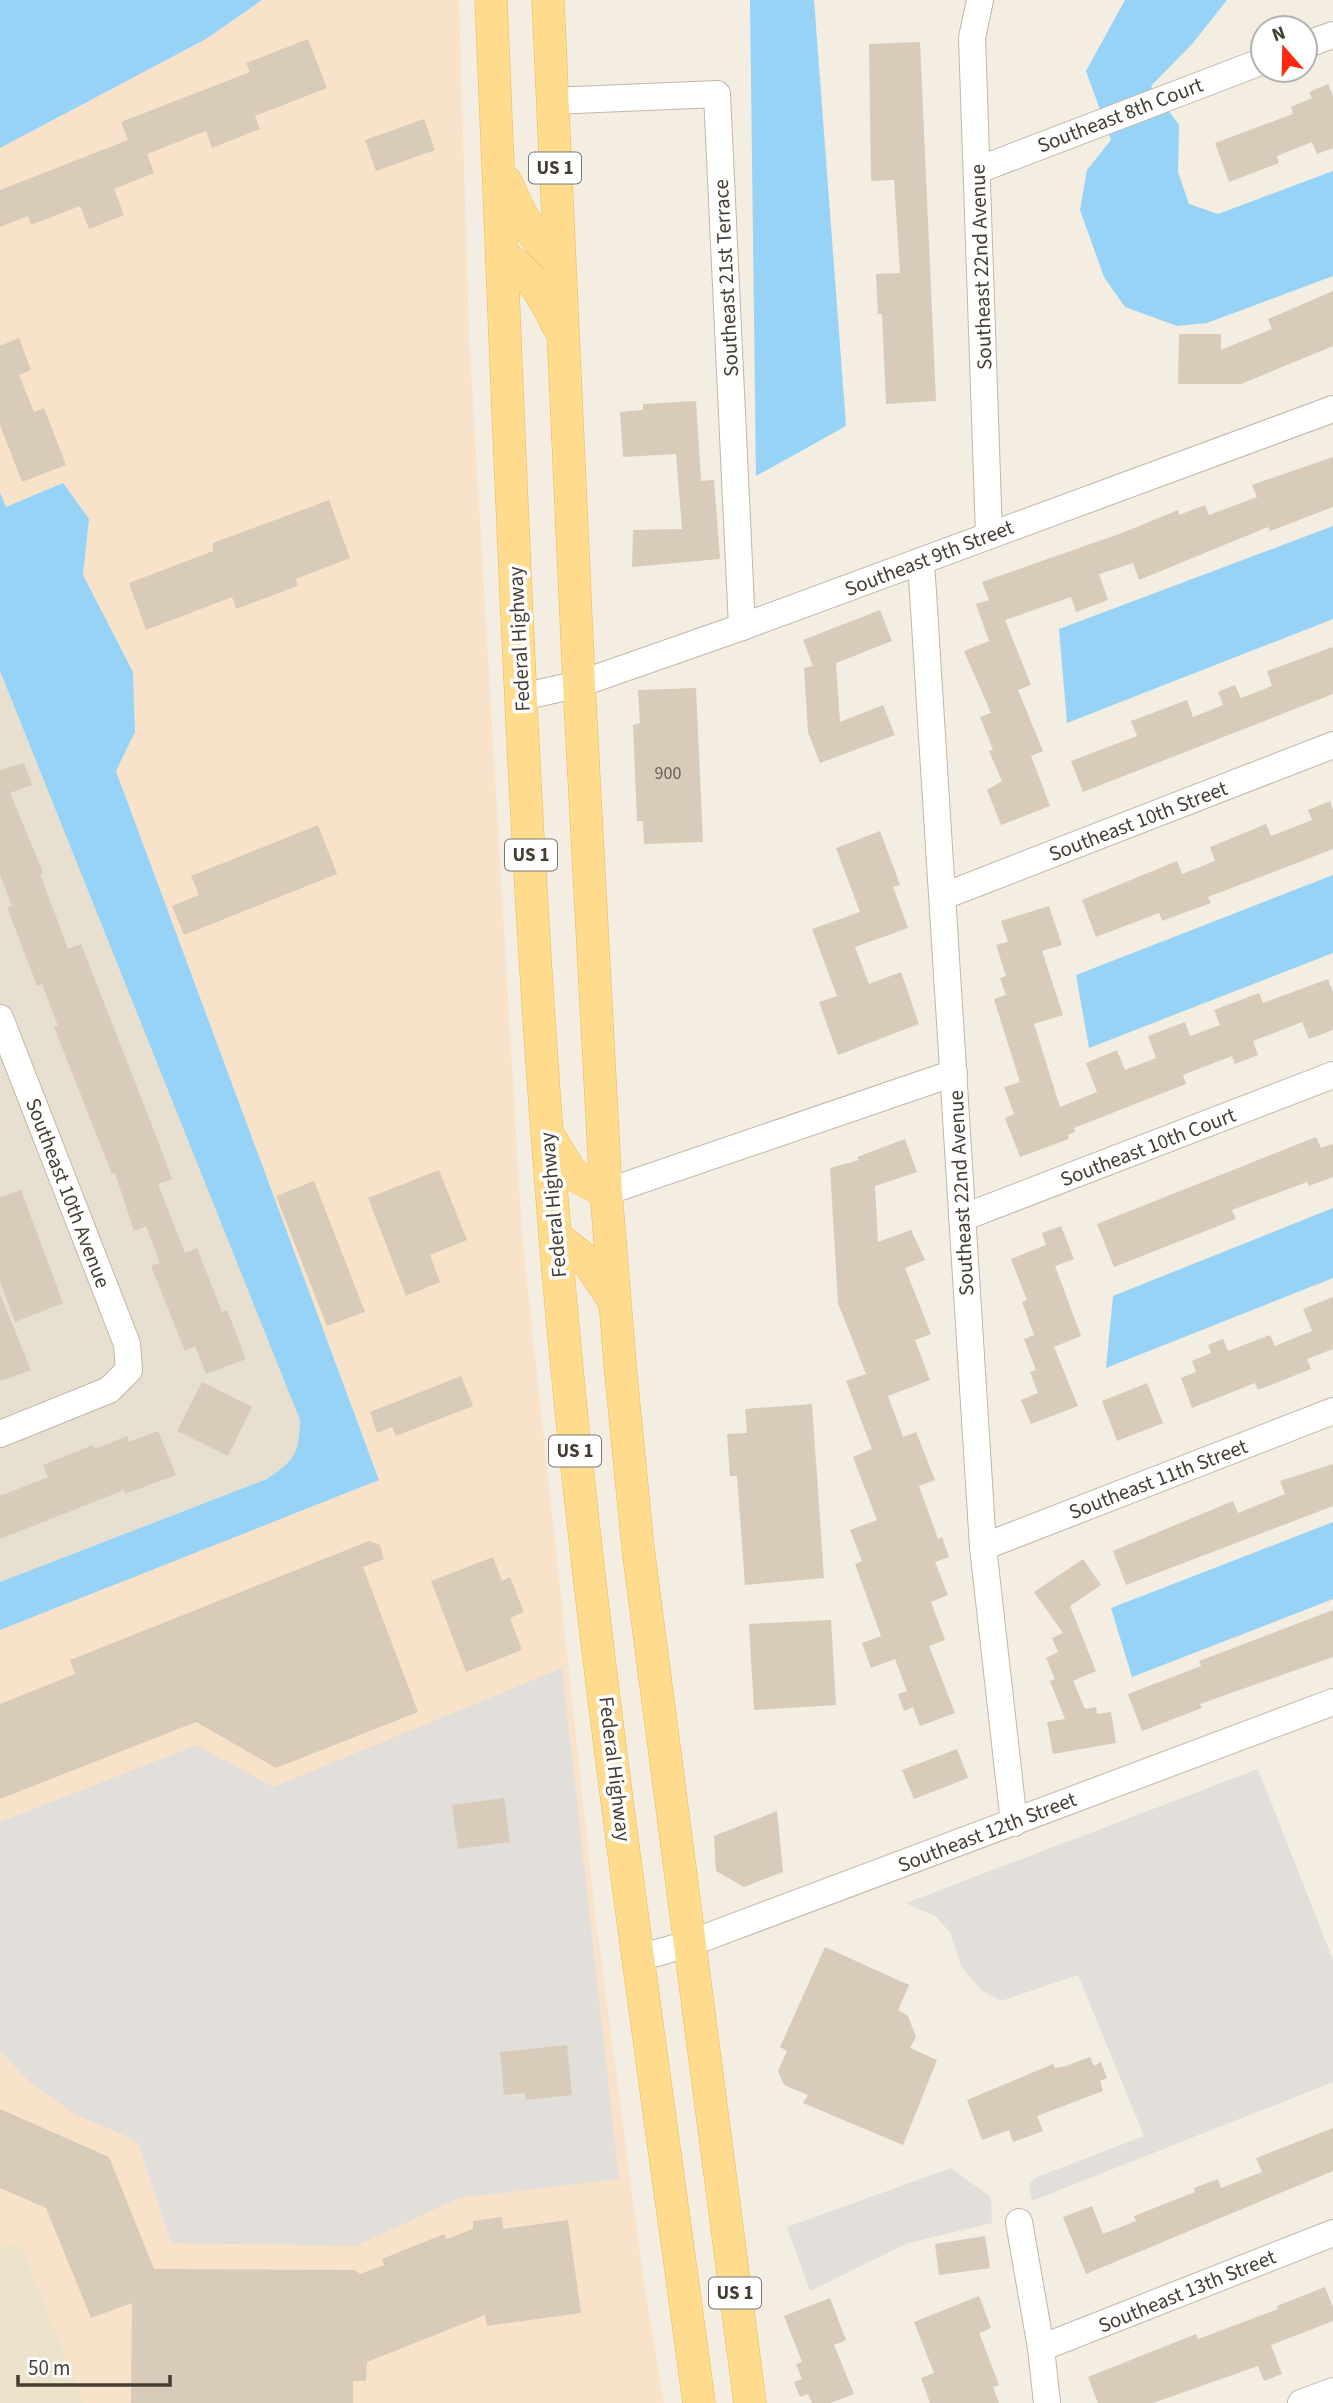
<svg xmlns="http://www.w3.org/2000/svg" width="1333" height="2403" font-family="'Source Sans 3',sans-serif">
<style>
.residential{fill:#e7dfcf}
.commercial{fill:#f8e3ca}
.education{fill:#ede2ca}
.parking{fill:#e2dfdb}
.water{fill:#97d3f6}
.building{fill:#d8cbb9}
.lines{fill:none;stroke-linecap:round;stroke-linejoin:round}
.minor-casing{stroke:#c1b7a7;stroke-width:28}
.major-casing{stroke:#eeba54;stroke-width:33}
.minor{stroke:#fff;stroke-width:26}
.major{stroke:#ffdb8e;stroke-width:32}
.labels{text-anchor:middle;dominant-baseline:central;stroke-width:7;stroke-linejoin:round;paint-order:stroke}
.number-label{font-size:18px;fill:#696054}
.shield{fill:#fff;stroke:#7c7770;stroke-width:2}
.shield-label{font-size:19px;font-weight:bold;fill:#443d32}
.street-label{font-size:21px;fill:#443d32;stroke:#fff}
</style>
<rect width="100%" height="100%" fill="#f3ede2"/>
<path class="residential" d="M 0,671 L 300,1420 L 299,1444 L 291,1462 L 267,1479 L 0,1582 Z"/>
<path class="commercial" d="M 262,0 L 459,0 L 469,335 L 522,1235 L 595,1913 L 643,2276 L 664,2403 L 84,2403 L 20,2243 L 0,2250 L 0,1630 L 379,1479 L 116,771 L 135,732 L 133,672 L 83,575 L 89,519 L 6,507 L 0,492 L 0,148 L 206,39 Z"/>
<path class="education" d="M 20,2242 L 84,2403 L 0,2403 L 0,2250 Z"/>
<g class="parking">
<path d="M 562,1668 L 619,2179 L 459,2198 L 356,2246 L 171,2243 L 137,2141 L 74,2114 L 28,2081 L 0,2050 L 0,1822 L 197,1745 L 273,1787 Z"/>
<path d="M 1258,1769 L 1333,1960 L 1333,2082 L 1032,2201 L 1029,2184 L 1037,2177 L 1144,2136 L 1078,1975 L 1001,2001 L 981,1990 L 961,1966 L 950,1932 L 935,1916 L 906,1903 Z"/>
<path d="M 951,2168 L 991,2197 L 992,2223 L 908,2243 L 810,2291 L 787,2227 Z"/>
</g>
<g class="water">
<path d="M 0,0 L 262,0 L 206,39 L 0,148 Z"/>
<path d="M 750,0 L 814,0 L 846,426 L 756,476 Z"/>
<path d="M 1125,0 L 1227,0 L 1193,43 L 1151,86 L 1179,125 L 1178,172 L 1189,204 L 1218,214 L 1333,171 L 1333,276 L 1207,323 L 1177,326 L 1125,307 L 1104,277 L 1080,210 L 1087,170 L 1111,140 L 1086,71 Z"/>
<path d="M 63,483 L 89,519 L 83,575 L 133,672 L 135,732 L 116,771 L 379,1480 L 0,1630 L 0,1582 L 267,1479 C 295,1460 299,1454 300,1420 L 0,671 L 0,492 L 6,507 Z"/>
<path d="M 1333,526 L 1333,619 L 1067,723 L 1059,629 Z"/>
<path d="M 1333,875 L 1333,953 L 1089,1048 L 1076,975 Z"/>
<path d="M 1333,1208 L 1333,1278 L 1106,1368 L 1113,1296 Z"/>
<path d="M 1333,1522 L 1333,1599 L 1132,1677 L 1111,1608 Z"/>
</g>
<g class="building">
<path d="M 308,39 L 327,88 L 255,116 L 260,129 L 212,148 L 206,131 L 147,154 L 154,173 L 114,189 L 124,215 L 89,229 L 80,206 L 31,225 L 28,216 L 0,227 L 0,190 L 128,140 L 121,122 L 250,72 L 246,63 Z"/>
<path d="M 920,42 L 936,401 L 886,404 L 882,314 L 878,314 L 876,274 L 900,273 L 894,180 L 871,181 L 869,44 Z"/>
<path d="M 1328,84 L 1333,96 L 1333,148 L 1317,154 L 1312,142 L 1277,156 L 1279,163 L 1229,182 L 1215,143 L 1293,114 L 1291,107 L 1312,98 L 1309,92 Z"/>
<path d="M 424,119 L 435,150 L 376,171 L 365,140 Z"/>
<path d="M 1333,291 L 1333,346 L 1241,384 L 1178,384 L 1179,334 L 1221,334 L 1221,350 L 1272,329 L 1268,319 Z"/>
<path d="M 19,338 L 31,370 L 19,375 L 34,412 L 44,408 L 66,465 L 22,482 L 0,425 L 0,346 Z"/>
<path d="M 696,401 L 701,481 L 714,480 L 720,559 L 632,567 L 633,530 L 682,529 L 676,454 L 623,457 L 620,412 L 643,410 L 643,404 Z"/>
<path d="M 1333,457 L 1333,507 L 1270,531 L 1268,527 L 1139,580 L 1133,563 L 1099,574 L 1108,600 L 1076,612 L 1071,597 L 1005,620 L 1031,685 L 1018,690 L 1043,751 L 1031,756 L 1050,806 L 1001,825 L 987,790 L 1002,781 L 989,751 L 993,750 L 980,717 L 991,713 L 964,651 L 989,641 L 976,604 L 989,600 L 982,582 L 1122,533 L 1178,510 L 1179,515 L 1205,505 L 1209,515 L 1257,497 L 1252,485 Z"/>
<path d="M 329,500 L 350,558 L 296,579 L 298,586 L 236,609 L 232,597 L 146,630 L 129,583 L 213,551 L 213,543 Z"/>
<path d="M 880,610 L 892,641 L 836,663 L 840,722 L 883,705 L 895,735 L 820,763 L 808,732 L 804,668 L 813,666 L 803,640 Z"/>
<path d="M 1333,647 L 1333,694 L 1083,792 L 1071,761 L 1137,736 L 1131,721 L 1187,700 L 1193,717 L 1223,705 L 1218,692 L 1235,685 L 1241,698 L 1272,686 L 1267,671 Z"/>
<path d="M 696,688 L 703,842 L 644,844 L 643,821 L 637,821 L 633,725 L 640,723 L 638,690 Z"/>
<path d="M 24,763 L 32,785 L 10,793 L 43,872 L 40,874 L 68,949 L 81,944 L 153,1128 L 172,1179 L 158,1184 L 185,1253 L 197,1248 L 222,1312 L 227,1310 L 246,1359 L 206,1374 L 195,1346 L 185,1351 L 151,1266 L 160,1263 L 146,1226 L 134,1231 L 115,1173 L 112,1174 L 54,1027 L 58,1026 L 42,984 L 37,986 L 7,907 L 12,906 L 0,875 L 0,770 Z"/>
<path d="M 1330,801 L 1333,810 L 1333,849 L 1208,897 L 1211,903 L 1162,921 L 1159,913 L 1096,937 L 1082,900 L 1177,861 L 1182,874 L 1215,861 L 1210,847 L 1266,824 L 1271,836 L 1312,820 L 1308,810 Z"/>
<path d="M 318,825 L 337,874 L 184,935 L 172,906 L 199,895 L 191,876 Z"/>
<path d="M 880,831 L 900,885 L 893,887 L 908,928 L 855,947 L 869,984 L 901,972 L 919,1024 L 838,1055 L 819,1002 L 837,996 L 812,929 L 860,912 L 836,848 Z"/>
<path d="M 1049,906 L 1062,945 L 1042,951 L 1063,1015 L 1034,1024 L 1060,1107 L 1097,1092 L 1086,1063 L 1117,1050 L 1125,1070 L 1156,1058 L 1148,1036 L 1185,1022 L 1190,1036 L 1220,1025 L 1214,1010 L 1259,993 L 1263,1003 L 1328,979 L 1333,992 L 1333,1030 L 1309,1039 L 1302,1022 L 1253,1041 L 1258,1055 L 1235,1064 L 1232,1056 L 1183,1075 L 1186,1084 L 1074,1128 L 1075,1132 L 1068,1135 L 1069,1139 L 1020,1157 L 1005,1118 L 1014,1114 L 1004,1087 L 1020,1082 L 994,999 L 1006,995 L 1000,978 L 1006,976 L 996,945 L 1008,942 L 1001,921 Z"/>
<path d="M 1316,1137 L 1321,1148 L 1333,1144 L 1333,1177 L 1309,1186 L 1307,1182 L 1232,1210 L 1236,1219 L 1114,1267 L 1097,1224 Z"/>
<path d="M 905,1139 L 917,1172 L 875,1186 L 878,1242 L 911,1230 L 925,1260 L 905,1268 L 931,1334 L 915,1340 L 930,1380 L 888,1396 L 903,1437 L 916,1432 L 935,1480 L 919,1486 L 938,1539 L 942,1537 L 949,1557 L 935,1562 L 948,1595 L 931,1602 L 945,1640 L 929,1646 L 955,1713 L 920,1726 L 913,1707 L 904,1711 L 898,1694 L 907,1691 L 895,1659 L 871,1668 L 862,1643 L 881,1636 L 855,1564 L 862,1561 L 850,1530 L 877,1520 L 853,1457 L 872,1449 L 846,1381 L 866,1374 L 838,1303 L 830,1168 L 859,1160 L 857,1157 Z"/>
<path d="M 439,1170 L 467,1240 L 430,1255 L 440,1282 L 406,1296 L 368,1198 Z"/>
<path d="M 314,1181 L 365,1312 L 327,1326 L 276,1196 Z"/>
<path d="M 21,1190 L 63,1303 L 15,1322 L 0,1281 L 0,1197 Z"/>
<path d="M 1061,1226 L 1074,1259 L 1055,1266 L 1081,1336 L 1054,1347 L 1078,1406 L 1031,1424 L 1021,1400 L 1038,1393 L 1030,1372 L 1036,1370 L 1024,1339 L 1034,1335 L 1022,1302 L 1027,1300 L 1011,1259 L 1046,1245 L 1042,1233 Z"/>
<path d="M 0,1294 L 31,1370 L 0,1381 Z"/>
<path d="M 1333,1297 L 1333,1349 L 1307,1359 L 1311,1369 L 1258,1390 L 1255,1383 L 1192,1408 L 1181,1378 L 1196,1372 L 1192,1361 L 1211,1353 L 1208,1345 L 1223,1339 L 1228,1351 L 1270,1335 L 1275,1346 L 1312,1331 L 1303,1309 Z"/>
<path d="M 461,1376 L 473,1406 L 396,1436 L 392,1427 L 377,1433 L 370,1412 Z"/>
<path d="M 202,1382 L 252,1407 L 228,1456 L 177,1431 Z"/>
<path d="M 1147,1383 L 1163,1423 L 1117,1441 L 1102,1401 Z"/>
<path d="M 812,1404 L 824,1578 L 745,1585 L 737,1476 L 730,1476 L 727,1434 L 747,1433 L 745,1409 Z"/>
<path d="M 158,1431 L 176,1475 L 125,1494 L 124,1490 L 0,1539 L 0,1496 L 48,1477 L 43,1465 L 93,1445 L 95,1449 L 127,1436 L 129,1442 Z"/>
<path d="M 1333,1464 L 1333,1506 L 1126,1585 L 1113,1551 L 1233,1501 L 1238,1513 L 1285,1494 L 1280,1481 Z"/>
<path d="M 369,1541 L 380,1545 L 384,1559 L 363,1567 L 418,1712 L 276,1768 L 196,1722 L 0,1799 L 0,1704 L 75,1674 L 70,1660 Z"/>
<path d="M 493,1557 L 502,1581 L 510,1577 L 524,1612 L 510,1618 L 522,1650 L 466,1672 L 431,1581 Z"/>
<path d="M 1083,1559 L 1101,1585 L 1070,1606 L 1096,1671 L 1073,1681 L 1085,1709 L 1096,1707 L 1097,1714 L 1111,1712 L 1116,1743 L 1053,1754 L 1047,1722 L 1065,1719 L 1050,1681 L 1055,1679 L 1046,1658 L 1058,1652 L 1052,1638 L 1063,1633 L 1034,1592 Z"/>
<path d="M 1333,1610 L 1333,1657 L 1200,1704 L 1202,1708 L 1142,1731 L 1128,1694 L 1201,1666 L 1199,1661 Z"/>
<path d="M 831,1620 L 836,1705 L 754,1710 L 749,1624 Z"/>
<path d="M 957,1749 L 968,1778 L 914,1799 L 902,1770 Z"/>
<path d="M 504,1798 L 510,1842 L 458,1849 L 452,1805 Z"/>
<path d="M 777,1811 L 783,1872 L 744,1887 L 716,1871 L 714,1836 Z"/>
<path d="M 825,1947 L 909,1985 L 898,2010 L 908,2016 L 916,2037 L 910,2048 L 937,2060 L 903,2145 L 803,2103 L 808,2095 L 784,2085 L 778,2071 L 787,2051 L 780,2047 Z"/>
<path d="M 567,2045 L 572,2095 L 526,2100 L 525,2093 L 504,2095 L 500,2052 Z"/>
<path d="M 1090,2057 L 1094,2066 L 1101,2062 L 1107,2078 L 1100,2081 L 1103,2091 L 1037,2116 L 1043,2131 L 1013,2142 L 1009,2130 L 982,2140 L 967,2100 L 1053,2064 L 1055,2068 L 1066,2066 Z"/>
<path d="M 0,2109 L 109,2157 L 154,2269 L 354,2270 L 360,2274 L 384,2265 L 382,2259 L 444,2234 L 447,2239 L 473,2229 L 473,2221 L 502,2217 L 503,2229 L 568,2220 L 581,2313 L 487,2326 L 485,2315 L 367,2362 L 366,2381 L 353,2381 L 353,2403 L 131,2403 L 132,2303 L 91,2318 L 46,2208 L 0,2188 Z"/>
<path d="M 1333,2128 L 1333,2171 L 1086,2274 L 1063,2217 L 1092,2206 L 1103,2234 L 1136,2221 L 1134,2216 L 1195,2192 L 1194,2188 L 1218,2179 L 1221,2188 L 1262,2172 L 1256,2158 Z"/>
<path d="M 985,2236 L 990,2268 L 939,2275 L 935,2244 Z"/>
<path d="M 1325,2287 L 1333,2307 L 1333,2321 L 1271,2345 L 1282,2374 L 1264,2381 L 1258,2366 L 1153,2403 L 1098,2403 L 1088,2377 L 1196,2334 L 1198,2339 L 1278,2309 L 1277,2306 Z"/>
<path d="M 979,2296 L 991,2328 L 979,2333 L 999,2385 L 993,2387 L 999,2403 L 930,2403 L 921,2378 L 934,2373 L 914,2322 Z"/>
<path d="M 830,2298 L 846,2340 L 834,2345 L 854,2394 L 830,2403 L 812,2403 L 808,2394 L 800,2397 L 794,2382 L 802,2379 L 796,2364 L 802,2362 L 784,2316 Z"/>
</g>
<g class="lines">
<g class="minor-casing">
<g id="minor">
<path d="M 980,0 L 972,38 L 989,535"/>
<path d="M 1305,45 L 1333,35"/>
<path d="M 552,101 L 717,94 L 742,627"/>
<path d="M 978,170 L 1263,61"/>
<path d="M 921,561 L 983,1547 L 1014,1823"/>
<path d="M 522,697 L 579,684 L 742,627 L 1333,409"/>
<path d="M 944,896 L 1333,745"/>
<path d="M 0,1018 L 127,1344 L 129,1370 L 109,1390 L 0,1434"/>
<path d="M 606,1192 L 954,1073"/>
<path d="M 962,1218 L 1333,1075"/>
<path d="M 983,1547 L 1333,1411"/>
<path d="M 639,1958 L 688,1944 L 1333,1702"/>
<path d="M 1019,2222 L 1041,2348 L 1047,2403"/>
<path d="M 1041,2348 L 1333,2233"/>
<path d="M 1301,2403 L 1333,2391"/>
</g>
</g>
<g class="major-casing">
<g id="major">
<path d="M 491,0 C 509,412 521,825 555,1235 C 587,1626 647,2015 699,2403"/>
<path d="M 548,0 L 579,684 L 606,1192 L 621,1375 L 638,1548 L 750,2403"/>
<path d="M 506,182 C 520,214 531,238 559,260"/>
<path d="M 502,255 C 531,273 543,295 558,326"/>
<path d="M 550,1138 L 572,1174 L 606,1192"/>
<path d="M 555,1236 L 589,1263 L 613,1299"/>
</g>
</g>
<use href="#minor" class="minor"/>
<use href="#major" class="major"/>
</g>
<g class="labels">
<g class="number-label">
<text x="668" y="773">900</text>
</g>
<g class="shield">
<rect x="529" y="152.5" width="52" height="31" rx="5"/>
<rect x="505" y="839.5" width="52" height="31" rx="5"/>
<rect x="549" y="1435.5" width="52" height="31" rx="5"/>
<rect x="709" y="2277.5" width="52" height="31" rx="5"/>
</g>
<g class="shield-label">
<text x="555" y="168">US 1</text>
<text x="531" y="855">US 1</text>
<text x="575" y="1451">US 1</text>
<text x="735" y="2293">US 1</text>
</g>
<g class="street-label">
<text transform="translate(1120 115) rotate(-21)">Southeast 8th Court</text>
<text transform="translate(981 267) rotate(-92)">Southeast 22nd Avenue</text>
<text transform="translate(726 278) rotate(-93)">Southeast 21st Terrace</text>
<text transform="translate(929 558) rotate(-21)">Southeast 9th Street</text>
<text transform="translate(519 639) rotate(-93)">Federal Highway</text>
<text transform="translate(1138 821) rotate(-21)">Southeast 10th Street</text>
<text transform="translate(1148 1147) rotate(-21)">Southeast 10th Court</text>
<text transform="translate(68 1193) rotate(69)">Southeast 10th Avenue</text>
<text transform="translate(961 1193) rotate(-93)">Southeast 22nd Avenue</text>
<text transform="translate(553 1205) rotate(-95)">Federal Highway</text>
<text transform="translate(1158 1479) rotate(-21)">Southeast 11th Street</text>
<text transform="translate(615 1769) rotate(83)">Federal Highway</text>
<text transform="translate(987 1832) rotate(-21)">Southeast 12th Street</text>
<text transform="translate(1187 2291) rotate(-22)">Southeast 13th Street</text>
</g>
</g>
<g transform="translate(1284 49) rotate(340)"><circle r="33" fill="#ffffff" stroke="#b4b1ad" stroke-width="2"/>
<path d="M0-5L12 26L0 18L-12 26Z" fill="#ff280c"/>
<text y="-10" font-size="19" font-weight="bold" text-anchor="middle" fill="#443d32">N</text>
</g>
<path d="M18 2375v10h152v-10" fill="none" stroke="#443d32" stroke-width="3.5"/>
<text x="28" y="2375" font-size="21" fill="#443d32" stroke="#ffffff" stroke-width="5" paint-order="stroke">50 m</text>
</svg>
